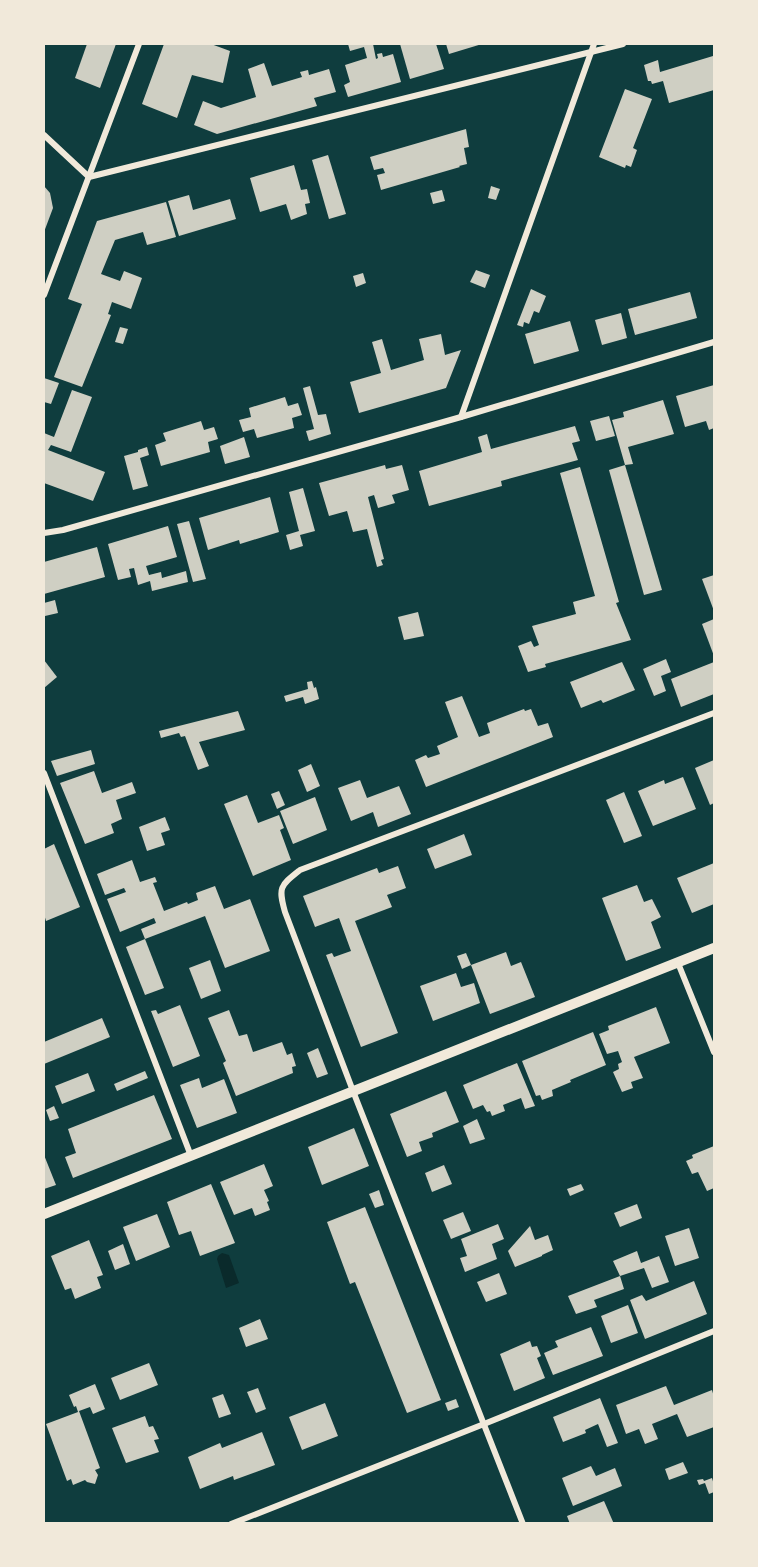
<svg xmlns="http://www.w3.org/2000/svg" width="758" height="1567" font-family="'Fira Sans Condensed',sans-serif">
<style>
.water{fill:#0a2a2b}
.building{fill:#cfcfc3}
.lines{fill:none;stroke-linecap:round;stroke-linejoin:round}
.minor{stroke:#f1e9da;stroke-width:6}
.tertiary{stroke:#f1e9da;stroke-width:10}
</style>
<rect width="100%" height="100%" fill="#0f3d3e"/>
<path class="water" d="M 222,1253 L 229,1255 L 239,1283 L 226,1288 L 217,1259 L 218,1256 Z"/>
<g class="building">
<path d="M 87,44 L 116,44 L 100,88 L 75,78 Z"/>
<path d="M 164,44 L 211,44 L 230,51 L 223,83 L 192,75 L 177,118 L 142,104 Z"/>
<path d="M 348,44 L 373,44 L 376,59 L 378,58 L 377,54 L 382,53 L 383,57 L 393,54 L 401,82 L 348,97 L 344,85 L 350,82 L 345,65 L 367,58 L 364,47 L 350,51 Z"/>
<path d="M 400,44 L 436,44 L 444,69 L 410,79 Z"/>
<path d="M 446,44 L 482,44 L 449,54 Z"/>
<path d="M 713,56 L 714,90 L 669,103 L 663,81 L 652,84 L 651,81 L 648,81 L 644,65 L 658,60 L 660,72 Z"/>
<path d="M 264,63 L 272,86 L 302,77 L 300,72 L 308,70 L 309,75 L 329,69 L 336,92 L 314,98 L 317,106 L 217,134 L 194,125 L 203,101 L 221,108 L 256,97 L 248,69 Z"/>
<path d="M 625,89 L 652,99 L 633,148 L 637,150 L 631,167 L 626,165 L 625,168 L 599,157 Z"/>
<path d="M 466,129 L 469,147 L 464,148 L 467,164 L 459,166 L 460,167 L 381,190 L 377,175 L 385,173 L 383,168 L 374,170 L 370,157 Z"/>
<path d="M 328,155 L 346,214 L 329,219 L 312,160 Z"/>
<path d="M 294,165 L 301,190 L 307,189 L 310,203 L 305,204 L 307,214 L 291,220 L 286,204 L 260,212 L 250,178 Z"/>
<path d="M 44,186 L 50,193 L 53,208 L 44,232 Z"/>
<path d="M 491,186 L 500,189 L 496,200 L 488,198 Z"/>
<path d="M 442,190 L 445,201 L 433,204 L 430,193 Z"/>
<path d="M 189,195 L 193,210 L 230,199 L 236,219 L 179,236 L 168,201 Z"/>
<path d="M 166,202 L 176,237 L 147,245 L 143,232 L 115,240 L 101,274 L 120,281 L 124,271 L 142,278 L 131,309 L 112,302 L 108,314 L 111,315 L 82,387 L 54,377 L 82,304 L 68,299 L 97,221 Z"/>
<path d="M 476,270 L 490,275 L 485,288 L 470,282 Z"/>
<path d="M 363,273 L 366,283 L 356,287 L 353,276 Z"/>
<path d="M 531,289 L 546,296 L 539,313 L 534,311 L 529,324 L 524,322 L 523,327 L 517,325 Z"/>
<path d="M 690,292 L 697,318 L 635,335 L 628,309 Z"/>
<path d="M 621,313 L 627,338 L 602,345 L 595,320 Z"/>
<path d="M 570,321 L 579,351 L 534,364 L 525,334 Z"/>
<path d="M 120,327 L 128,329 L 123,344 L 115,342 Z"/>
<path d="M 441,334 L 445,355 L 461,350 L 446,388 L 359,413 L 350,382 L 381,373 L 372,342 L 382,339 L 391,370 L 424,360 L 419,339 Z"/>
<path d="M 44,378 L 59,383 L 51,404 L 44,402 Z"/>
<path d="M 714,385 L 714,428 L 709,430 L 706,421 L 685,427 L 676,396 Z"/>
<path d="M 310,386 L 318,415 L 326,414 L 331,434 L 309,441 L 306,431 L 314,429 L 303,388 Z"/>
<path d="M 72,390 L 92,397 L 71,452 L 51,445 L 48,450 L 105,472 L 93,501 L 44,483 L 44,433 L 54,437 Z"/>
<path d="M 285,397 L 288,406 L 298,403 L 302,415 L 292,418 L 294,428 L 257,438 L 254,429 L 243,432 L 239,420 L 251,417 L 249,408 Z"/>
<path d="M 663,400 L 674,434 L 628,447 L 633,464 L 625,465 L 612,420 L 624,417 L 623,412 Z"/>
<path d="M 609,416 L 615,436 L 596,441 L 590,421 Z"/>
<path d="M 201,421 L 204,430 L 214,427 L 218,439 L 208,442 L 210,452 L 161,466 L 155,445 L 166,441 L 163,433 Z"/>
<path d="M 575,426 L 580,441 L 572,443 L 578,460 L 501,481 L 502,486 L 429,506 L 419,471 L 482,452 L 478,437 L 487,434 L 491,449 Z"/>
<path d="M 244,437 L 250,457 L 225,464 L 220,446 Z"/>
<path d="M 147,447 L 149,455 L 140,458 L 148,486 L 133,490 L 124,456 L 138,452 L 138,450 Z"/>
<path d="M 385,465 L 386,469 L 402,465 L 409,490 L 392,495 L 395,503 L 378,508 L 374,495 L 368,497 L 384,559 L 381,560 L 383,565 L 377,567 L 367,529 L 353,532 L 347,511 L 329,516 L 319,483 Z"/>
<path d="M 625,465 L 662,590 L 644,595 L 609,470 Z"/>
<path d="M 580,467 L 619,602 L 616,603 L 631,640 L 545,664 L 546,667 L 528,672 L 518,646 L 531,641 L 534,647 L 539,645 L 532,626 L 576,614 L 573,602 L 595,596 L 560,473 Z"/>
<path d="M 303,488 L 315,531 L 300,535 L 303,546 L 290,550 L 286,535 L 299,531 L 289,492 Z"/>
<path d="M 270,497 L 279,532 L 240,544 L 239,540 L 208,550 L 199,518 Z"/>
<path d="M 189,521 L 206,579 L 193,582 L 177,524 Z"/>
<path d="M 168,526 L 177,557 L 146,566 L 149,575 L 161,572 L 162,578 L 186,571 L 188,582 L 152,591 L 150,581 L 138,585 L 134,568 L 129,569 L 131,577 L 118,580 L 108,544 Z"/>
<path d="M 97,547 L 105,577 L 44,594 L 44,562 Z"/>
<path d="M 714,575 L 714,611 L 702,579 Z"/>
<path d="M 55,600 L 58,613 L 45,616 L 44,603 Z"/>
<path d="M 418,612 L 424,636 L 404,640 L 398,617 Z"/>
<path d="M 714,619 L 714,656 L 702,624 Z"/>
<path d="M 666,659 L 671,672 L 661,676 L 666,691 L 654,696 L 643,669 Z"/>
<path d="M 44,660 L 57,677 L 44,688 Z"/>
<path d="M 622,662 L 635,690 L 603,703 L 601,700 L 581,708 L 570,682 Z"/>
<path d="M 714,662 L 714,694 L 681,707 L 671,679 Z"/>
<path d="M 312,681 L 314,688 L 316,687 L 319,699 L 305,704 L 303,697 L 286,702 L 284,696 L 308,689 L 307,682 Z"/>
<path d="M 462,696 L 479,737 L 490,733 L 487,723 L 524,709 L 525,711 L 531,709 L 538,726 L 548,723 L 553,737 L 426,787 L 415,760 L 426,755 L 428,758 L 440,754 L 437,746 L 458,737 L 445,702 Z"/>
<path d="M 238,711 L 245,730 L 199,742 L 209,766 L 198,770 L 185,736 L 181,737 L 179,733 L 161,738 L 159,731 Z"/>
<path d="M 91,750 L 95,764 L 57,776 L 51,761 Z"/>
<path d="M 714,760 L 714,803 L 710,805 L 695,768 Z"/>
<path d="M 311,764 L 320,786 L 307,792 L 298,770 Z"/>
<path d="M 94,771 L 102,793 L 132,782 L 136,793 L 116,800 L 122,819 L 111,824 L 114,833 L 85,844 L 60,783 Z"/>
<path d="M 683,777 L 696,809 L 653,826 L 638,791 L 664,780 L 665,784 Z"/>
<path d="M 360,780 L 367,798 L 399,786 L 411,814 L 378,827 L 373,812 L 351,821 L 338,788 Z"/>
<path d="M 279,791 L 285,805 L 277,809 L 271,794 Z"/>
<path d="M 624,792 L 642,836 L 624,843 L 606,800 Z"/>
<path d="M 247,795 L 258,823 L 279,815 L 284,828 L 280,830 L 291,860 L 253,876 L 224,804 Z"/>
<path d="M 315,797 L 327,830 L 293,844 L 280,811 Z"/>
<path d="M 165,817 L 170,830 L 161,833 L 165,845 L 147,851 L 139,827 Z"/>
<path d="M 464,834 L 472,855 L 435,869 L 427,849 Z"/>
<path d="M 54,844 L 80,907 L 46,921 L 44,914 L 44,849 Z"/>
<path d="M 132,860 L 140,882 L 155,877 L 157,882 L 153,883 L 164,911 L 187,902 L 188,904 L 198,900 L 196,893 L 215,886 L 224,909 L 250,899 L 270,951 L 225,968 L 205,916 L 145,939 L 141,929 L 156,923 L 154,918 L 120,932 L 107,899 L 126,892 L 124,888 L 105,895 L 97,874 Z"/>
<path d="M 714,863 L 714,904 L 692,913 L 677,878 Z"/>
<path d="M 398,866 L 406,888 L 387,895 L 392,907 L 355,921 L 398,1033 L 361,1047 L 326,955 L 332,953 L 334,957 L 351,951 L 339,918 L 315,927 L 303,896 L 377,868 L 379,873 Z"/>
<path d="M 637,885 L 644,902 L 652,899 L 661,917 L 651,922 L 661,948 L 626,961 L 602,898 Z"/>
<path d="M 145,939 L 164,988 L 145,995 L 126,947 Z"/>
<path d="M 506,952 L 511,966 L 521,962 L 535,997 L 490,1014 L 471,965 L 462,969 L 457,956 L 466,953 L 471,965 Z"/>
<path d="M 210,960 L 221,991 L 201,999 L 189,968 Z"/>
<path d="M 456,973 L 461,987 L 474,983 L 480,1003 L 433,1021 L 420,986 Z"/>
<path d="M 180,1005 L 200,1056 L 173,1067 L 151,1011 L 156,1010 L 158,1014 Z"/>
<path d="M 656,1007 L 670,1043 L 634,1057 L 643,1078 L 631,1082 L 633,1088 L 622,1092 L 613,1072 L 619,1069 L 618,1064 L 622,1062 L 618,1051 L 607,1054 L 599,1034 L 609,1030 L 608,1026 Z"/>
<path d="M 229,1010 L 239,1036 L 247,1034 L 253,1052 L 282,1042 L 287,1055 L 292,1053 L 296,1066 L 292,1067 L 293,1073 L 236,1096 L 223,1063 L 226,1061 L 208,1018 Z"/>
<path d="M 102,1018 L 110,1037 L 44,1064 L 44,1042 Z"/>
<path d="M 593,1032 L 606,1065 L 570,1080 L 571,1082 L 552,1090 L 553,1096 L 542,1100 L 540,1095 L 536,1096 L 522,1061 Z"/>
<path d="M 318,1048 L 328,1074 L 317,1078 L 307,1053 Z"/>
<path d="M 517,1063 L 535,1106 L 525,1109 L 521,1098 L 503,1105 L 505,1111 L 492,1116 L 490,1111 L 487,1112 L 483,1105 L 473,1109 L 463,1085 Z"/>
<path d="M 145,1071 L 148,1078 L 117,1091 L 114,1084 Z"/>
<path d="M 88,1073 L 95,1091 L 62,1104 L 55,1086 Z"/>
<path d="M 199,1078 L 202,1088 L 224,1079 L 237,1113 L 197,1128 L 180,1085 Z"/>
<path d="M 446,1091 L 459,1122 L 432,1133 L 433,1137 L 419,1142 L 422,1151 L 407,1157 L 390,1114 Z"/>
<path d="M 154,1095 L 172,1139 L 73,1178 L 65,1157 L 76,1153 L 68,1129 Z"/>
<path d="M 54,1106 L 59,1118 L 50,1121 L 46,1110 Z"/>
<path d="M 477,1119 L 485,1139 L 470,1144 L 463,1126 Z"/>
<path d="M 354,1128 L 369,1166 L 322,1185 L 308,1147 Z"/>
<path d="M 714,1146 L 714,1188 L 707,1191 L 698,1172 L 692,1174 L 686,1161 L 693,1158 L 692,1155 Z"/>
<path d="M 44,1155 L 56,1185 L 44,1189 Z"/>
<path d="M 264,1164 L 273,1186 L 264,1190 L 269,1201 L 267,1202 L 270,1210 L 255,1216 L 252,1208 L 234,1215 L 220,1182 Z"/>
<path d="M 444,1165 L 452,1184 L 432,1192 L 425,1173 Z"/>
<path d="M 211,1184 L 235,1243 L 200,1256 L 191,1231 L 179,1235 L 167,1202 Z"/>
<path d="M 581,1184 L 584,1190 L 570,1196 L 567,1189 Z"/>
<path d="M 379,1190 L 384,1205 L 375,1208 L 369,1194 Z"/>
<path d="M 637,1204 L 642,1218 L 620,1227 L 614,1213 Z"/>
<path d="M 365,1207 L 441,1400 L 407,1413 L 355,1282 L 350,1284 L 327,1222 Z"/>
<path d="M 463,1212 L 471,1231 L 451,1239 L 443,1220 Z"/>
<path d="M 157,1214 L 170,1247 L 136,1261 L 123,1227 Z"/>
<path d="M 498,1224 L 504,1239 L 492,1244 L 497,1259 L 465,1272 L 460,1258 L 467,1256 L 461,1239 Z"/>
<path d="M 530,1226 L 535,1240 L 548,1235 L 553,1250 L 542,1255 L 542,1256 L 515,1267 L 508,1251 Z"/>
<path d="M 689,1228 L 699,1258 L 675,1266 L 665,1236 Z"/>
<path d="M 89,1240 L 103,1275 L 97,1277 L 101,1288 L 75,1299 L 71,1288 L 65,1290 L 51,1256 Z"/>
<path d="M 123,1244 L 130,1264 L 115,1270 L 108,1251 Z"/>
<path d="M 637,1251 L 641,1263 L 659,1256 L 669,1282 L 652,1288 L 644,1268 L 620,1276 L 613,1261 Z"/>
<path d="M 499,1273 L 507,1294 L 486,1302 L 477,1282 Z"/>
<path d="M 620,1276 L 624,1289 L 594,1300 L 597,1307 L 576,1314 L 568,1296 Z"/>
<path d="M 694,1281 L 707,1314 L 645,1339 L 630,1300 L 642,1295 L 646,1301 Z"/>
<path d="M 628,1305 L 638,1333 L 611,1343 L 601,1316 Z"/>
<path d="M 260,1319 L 268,1339 L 246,1347 L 239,1328 Z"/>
<path d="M 591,1327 L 603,1356 L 553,1375 L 544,1353 L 558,1347 L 555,1341 Z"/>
<path d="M 530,1341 L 532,1347 L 537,1346 L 541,1356 L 537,1358 L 545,1378 L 514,1391 L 500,1354 Z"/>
<path d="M 149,1363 L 158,1385 L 120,1400 L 111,1378 Z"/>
<path d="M 95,1384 L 105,1409 L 93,1414 L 90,1407 L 79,1411 L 100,1468 L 95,1470 L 98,1475 L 95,1484 L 87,1482 L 85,1480 L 73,1485 L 71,1479 L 67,1481 L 46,1424 L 78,1412 L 76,1406 L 74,1407 L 69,1395 Z"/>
<path d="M 666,1386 L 674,1405 L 712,1390 L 714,1397 L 714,1427 L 687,1437 L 677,1414 L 652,1424 L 658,1439 L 645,1444 L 639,1429 L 626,1434 L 616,1405 Z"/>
<path d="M 258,1388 L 266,1409 L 256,1413 L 247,1392 Z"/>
<path d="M 223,1394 L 231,1414 L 219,1418 L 212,1398 Z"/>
<path d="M 600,1398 L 618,1443 L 607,1447 L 598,1424 L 585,1430 L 586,1433 L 563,1442 L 553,1417 Z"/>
<path d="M 456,1399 L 459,1407 L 448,1411 L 445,1403 Z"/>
<path d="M 325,1403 L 338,1436 L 302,1450 L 289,1417 Z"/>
<path d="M 145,1416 L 149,1427 L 153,1426 L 159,1439 L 154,1440 L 159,1452 L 126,1463 L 112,1428 Z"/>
<path d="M 262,1432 L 275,1465 L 234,1480 L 233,1476 L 200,1489 L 188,1457 L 220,1443 L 222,1448 Z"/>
<path d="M 683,1462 L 688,1473 L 669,1480 L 665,1469 Z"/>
<path d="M 591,1466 L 596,1476 L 615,1468 L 622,1486 L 573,1506 L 562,1478 Z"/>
<path d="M 712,1478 L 714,1485 L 714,1492 L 709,1494 L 705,1483 L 699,1485 L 697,1480 L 703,1479 L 704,1481 Z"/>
<path d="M 604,1501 L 614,1524 L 570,1524 L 567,1516 Z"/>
</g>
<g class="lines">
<g class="minor">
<path d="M 44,135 L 89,177"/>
<path d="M 89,177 L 623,44"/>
<path d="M 44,295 L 139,44"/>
<path d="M 461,417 L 594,44"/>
<path d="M 44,533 L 63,530 L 461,417 L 714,342"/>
<path d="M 44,773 L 191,1156"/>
<path d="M 678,963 L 714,1052"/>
<path d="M 231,1524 L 484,1424 L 714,1331"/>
<path d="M 523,1524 L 353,1091 L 285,912 C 278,887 280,886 300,870 L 714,713"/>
</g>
<path class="tertiary" d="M 44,1214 L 714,948"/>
</g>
<rect width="758" height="1567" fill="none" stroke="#f1e9da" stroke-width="90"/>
</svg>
